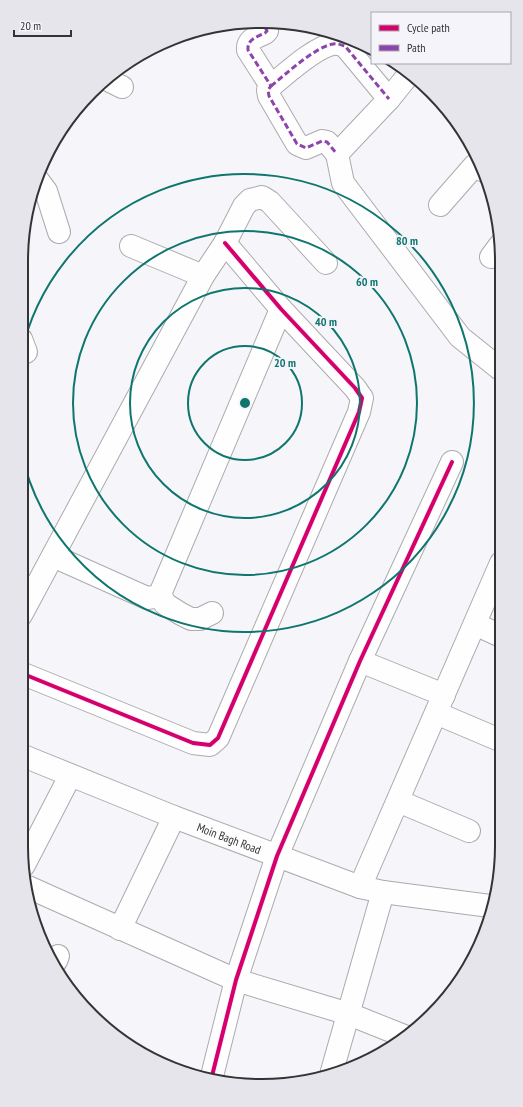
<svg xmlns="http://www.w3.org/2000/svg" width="523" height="1107" font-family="'PT Sans Narrow',sans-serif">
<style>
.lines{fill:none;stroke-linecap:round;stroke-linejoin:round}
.minor-casing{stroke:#ababae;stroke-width:24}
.minor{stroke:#fefefe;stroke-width:22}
.quiet{stroke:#8e44ad;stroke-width:3;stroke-dasharray:6 3;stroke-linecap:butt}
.cycleway-casing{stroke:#f5f4fb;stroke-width:6}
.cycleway{stroke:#d6006c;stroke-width:4}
.ring{fill:none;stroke:#0f766e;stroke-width:2}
.labels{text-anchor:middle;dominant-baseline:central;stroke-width:4;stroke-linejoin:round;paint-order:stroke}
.street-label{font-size:12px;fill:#343436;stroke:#f5f4fb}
.rim{fill:none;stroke:#343436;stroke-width:2}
.centre{fill:#0f766e;stroke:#f5f4fb;stroke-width:2}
.ring-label{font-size:12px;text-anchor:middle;font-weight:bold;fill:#0f766e;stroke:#f5f4fb;stroke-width:4;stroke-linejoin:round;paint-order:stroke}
</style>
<rect width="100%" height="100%" fill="#f6f5fa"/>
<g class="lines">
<g class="minor-casing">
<g id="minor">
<path d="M 261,21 L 267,31 L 265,33 C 257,37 247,39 248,50 L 271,86 L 268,90 L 269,96 L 297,144 L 306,148 L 322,141 L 327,142 L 337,154"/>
<path d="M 410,73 L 389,99 L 337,154 L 343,183 L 460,337 L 500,369"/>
<path d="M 108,80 L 122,87"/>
<path d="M 271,86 C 286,74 315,47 333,44 C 337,43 341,45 345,46 L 389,99"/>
<path d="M 37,179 L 46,191 L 59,232"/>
<path d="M 440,205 L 475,165 L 484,171"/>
<path d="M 131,246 L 203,276"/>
<path d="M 491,257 L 500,245"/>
<path d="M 21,339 L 26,352"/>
<path d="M 53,556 L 147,598 L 154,597 L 160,594 L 281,309"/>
<path d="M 160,594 L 165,604 L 181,614 L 191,619 L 200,619 L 212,613"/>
<path d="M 21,615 L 203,276 L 225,243 L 244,206 L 250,200 L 262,197 L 270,202 L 326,263"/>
<path d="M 475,624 L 501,636"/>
<path d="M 360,661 L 444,695"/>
<path d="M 21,673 L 193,743 L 210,745 L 218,738 L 359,412 L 362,398 L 355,388 L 281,309 L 225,243"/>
<path d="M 436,713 L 502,741"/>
<path id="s1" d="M 21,755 L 174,817 L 360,887 L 383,892 L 490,906"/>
<path d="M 398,801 L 469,831"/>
<path d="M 24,865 L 70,776"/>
<path d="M 28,887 L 236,980 L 349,1014 L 404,1036"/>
<path d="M 360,887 L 501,563"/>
<path d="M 120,929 L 174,817"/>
<path d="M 56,961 L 58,956"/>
<path d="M 332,1071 L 383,892"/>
<path d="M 211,1080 L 236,980 L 277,856 L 360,661 L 452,462"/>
</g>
</g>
<use href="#minor" class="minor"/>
<g class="quiet">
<path d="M 261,21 L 267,31 L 265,33 C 257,37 247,39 248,50 L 271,86 L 268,90 L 269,96 L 297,144 L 306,148 L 322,141 L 327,142 L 337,154"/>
<path d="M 271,86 C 286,74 315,47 333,44 C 337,43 341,45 345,46 L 389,99"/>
</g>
<g class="cycleway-casing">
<g id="cycleway">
<path d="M 21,673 L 193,743 L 210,745 L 218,738 L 359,412 L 362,398 L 355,388 L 281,309 L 225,243"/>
<path d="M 211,1080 L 236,980 L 277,856 L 360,661 L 452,462"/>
</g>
</g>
<use href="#cycleway" class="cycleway"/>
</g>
<g class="ring">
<circle cx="245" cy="403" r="57"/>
<circle cx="245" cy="403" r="115"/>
<circle cx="245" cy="403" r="172"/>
<path d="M21 355A229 229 0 1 1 21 451"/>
</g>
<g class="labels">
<g class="street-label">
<text stroke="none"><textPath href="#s1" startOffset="224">Moin Bagh Road</textPath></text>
</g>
</g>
<path d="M0 0H523V1107H0ZM261 28H262A233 233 0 0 1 495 261V846A233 233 0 0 1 262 1079H261A233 233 0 0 1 28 846V261A233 233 0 0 1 261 28Z" fill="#e6e5eb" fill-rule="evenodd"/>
<path class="rim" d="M261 28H262A233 233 0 0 1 495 261V846A233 233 0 0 1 262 1079H261A233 233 0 0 1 28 846V261A233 233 0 0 1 261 28Z"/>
<circle cx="245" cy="403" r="6" class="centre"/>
<g class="ring-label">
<text x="407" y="245">80 m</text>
<text x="367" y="286">60 m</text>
<text x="326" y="326">40 m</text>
<text x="285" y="367">20 m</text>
</g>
<rect x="371" y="12" width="140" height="52" fill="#f5f4fb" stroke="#a8a7ac"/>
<rect x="379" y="25" width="20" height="6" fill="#d6006c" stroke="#a8a7ac"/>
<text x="407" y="32" font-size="12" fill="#343436">Cycle path</text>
<rect x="379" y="45" width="20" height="6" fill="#8e44ad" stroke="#a8a7ac"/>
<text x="407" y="52" font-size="12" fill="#343436">Path</text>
<path d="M14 30v6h57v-6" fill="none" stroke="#343436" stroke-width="2"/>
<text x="20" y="30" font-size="12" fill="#343436" stroke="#f5f4fb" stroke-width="3" paint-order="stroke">20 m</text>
</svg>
